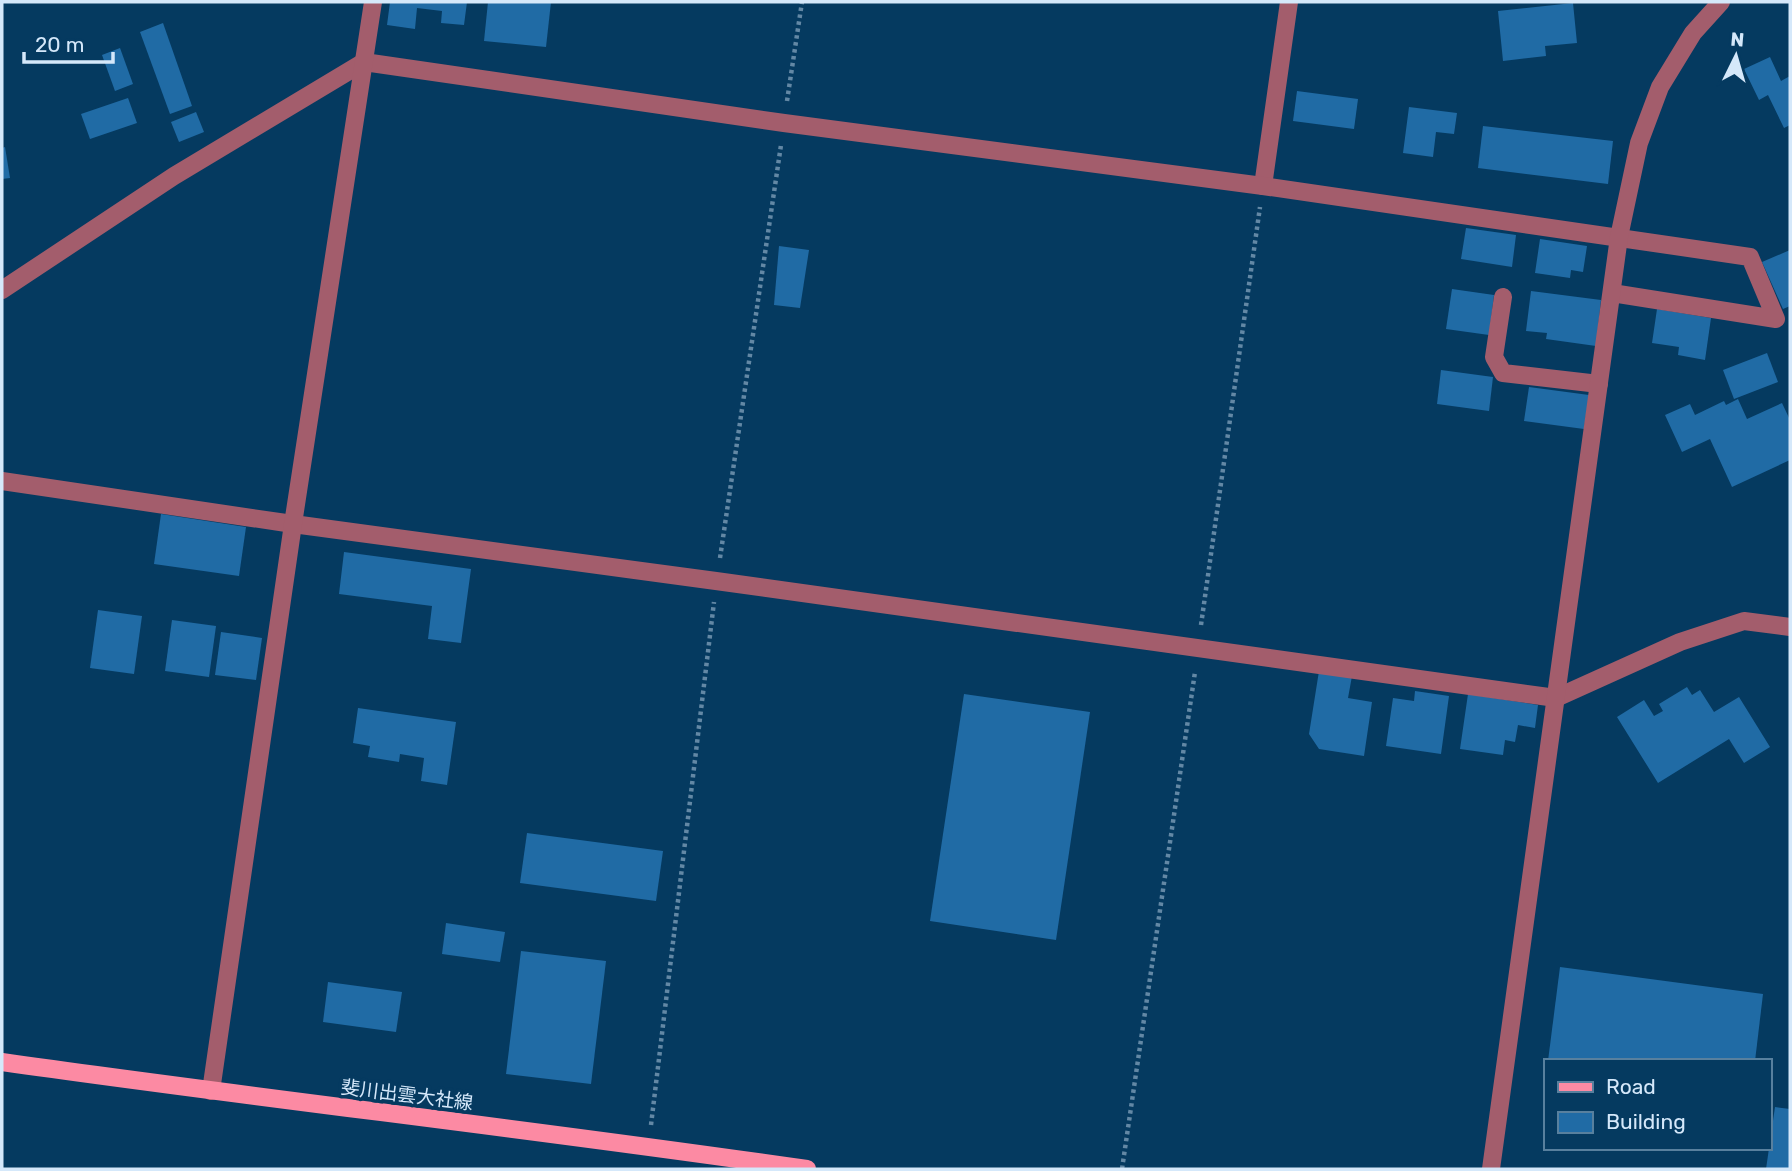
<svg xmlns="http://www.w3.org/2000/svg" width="1792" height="1171" font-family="Rubik,'Noto Sans JP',sans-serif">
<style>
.building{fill:#206ba5}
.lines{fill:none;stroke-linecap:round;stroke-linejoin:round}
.path{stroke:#6388a5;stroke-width:4.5;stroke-dasharray:3.5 3.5;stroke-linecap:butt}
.minor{stroke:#a35d6c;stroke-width:18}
.major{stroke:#fc8aa3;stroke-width:18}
.labels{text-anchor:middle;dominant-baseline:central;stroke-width:7;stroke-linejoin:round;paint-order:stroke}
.street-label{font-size:19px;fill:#d5e8fa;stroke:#053a60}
</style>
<rect width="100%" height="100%" fill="#053a60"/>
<g class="building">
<path d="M 390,2 L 467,2 L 464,25 L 441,23 L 442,11 L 417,8 L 415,29 L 387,25 Z"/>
<path d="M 488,2 L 551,2 L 546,47 L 484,41 Z"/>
<path d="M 1573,3 L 1577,43 L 1545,46 L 1546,56 L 1503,61 L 1498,11 Z"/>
<path d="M 163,23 L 192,106 L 170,114 L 140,32 Z"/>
<path d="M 120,48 L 133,84 L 115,91 L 102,55 Z"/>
<path d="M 1770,57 L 1781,81 L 1790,76 L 1790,125 L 1784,128 L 1768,95 L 1759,100 L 1744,69 Z"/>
<path d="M 1297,91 L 1358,99 L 1354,129 L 1293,121 Z"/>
<path d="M 128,98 L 137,123 L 90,139 L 81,114 Z"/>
<path d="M 1409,107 L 1457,113 L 1454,134 L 1436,132 L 1433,157 L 1403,153 Z"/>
<path d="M 196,112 L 204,132 L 179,142 L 171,122 Z"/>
<path d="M 1483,126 L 1613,141 L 1608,184 L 1478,168 Z"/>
<path d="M 5,147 L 10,178 L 2,179 L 2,148 Z"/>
<path d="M 1466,228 L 1516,235 L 1512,267 L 1461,259 Z"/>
<path d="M 1540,239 L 1587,246 L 1583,272 L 1571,270 L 1570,278 L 1535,273 Z"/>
<path d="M 779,246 L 809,250 L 800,308 L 774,305 Z"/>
<path d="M 1790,250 L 1790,306 L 1783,309 L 1762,262 Z"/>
<path d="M 1452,289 L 1494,295 L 1489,335 L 1446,329 Z"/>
<path d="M 1531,291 L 1601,300 L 1596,346 L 1546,339 L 1547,333 L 1526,331 Z"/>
<path d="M 1657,309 L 1711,318 L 1705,360 L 1678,355 L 1679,347 L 1652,343 Z"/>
<path d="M 1767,353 L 1778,382 L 1734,399 L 1723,370 Z"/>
<path d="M 1441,370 L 1493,377 L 1489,411 L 1437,404 Z"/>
<path d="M 1529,387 L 1589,395 L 1584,429 L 1524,421 Z"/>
<path d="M 1738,399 L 1747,419 L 1782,403 L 1790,420 L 1790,460 L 1732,487 L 1710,439 L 1682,452 L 1665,415 L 1690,404 L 1695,415 L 1724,401 L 1726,405 Z"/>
<path d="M 161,514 L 246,527 L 239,576 L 154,564 Z"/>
<path d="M 344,552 L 471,569 L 461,643 L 428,639 L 432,606 L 339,594 Z"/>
<path d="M 98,610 L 142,616 L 134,674 L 90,668 Z"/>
<path d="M 172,620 L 216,626 L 209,677 L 165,671 Z"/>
<path d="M 221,632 L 262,638 L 256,680 L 215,675 Z"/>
<path d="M 1319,671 L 1352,676 L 1348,698 L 1372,702 L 1364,756 L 1319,749 L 1309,734 Z"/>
<path d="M 1687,687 L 1692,695 L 1700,690 L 1714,712 L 1739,697 L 1770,747 L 1744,763 L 1729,739 L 1658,783 L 1617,717 L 1644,700 L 1654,716 L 1663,711 L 1659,704 Z"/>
<path d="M 1415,691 L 1449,696 L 1441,754 L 1386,746 L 1393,698 L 1414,701 Z"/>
<path d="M 964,694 L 1090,712 L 1056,940 L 930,921 Z"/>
<path d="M 1468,694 L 1538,705 L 1535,728 L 1518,725 L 1515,742 L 1505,740 L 1503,755 L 1460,749 Z"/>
<path d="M 358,708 L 456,722 L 447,785 L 421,781 L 424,758 L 400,754 L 399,762 L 368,757 L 370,746 L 353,743 Z"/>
<path d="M 527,833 L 663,851 L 656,901 L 520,883 Z"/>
<path d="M 446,923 L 505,932 L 500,962 L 442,954 Z"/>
<path d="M 521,951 L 606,961 L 591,1084 L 506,1074 Z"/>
<path d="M 1560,967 L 1763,994 L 1755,1061 L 1548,1061 Z"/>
<path d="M 328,982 L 402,992 L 396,1032 L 323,1022 Z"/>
<path d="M 1775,1107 L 1790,1109 L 1790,1169 L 1766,1169 Z"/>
</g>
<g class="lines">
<g class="path">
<path d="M 787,101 L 802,2"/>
<path d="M 720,558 L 781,145"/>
<path d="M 1201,625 L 1260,207"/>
<path d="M 651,1125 L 714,602"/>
<path d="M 1122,1169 L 1195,672"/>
</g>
<g class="minor">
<path d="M 1263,186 L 1289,2"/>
<path d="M 2,290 L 174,176 L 364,62 L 784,123 L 1263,186 L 1750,257 L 1776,319 L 1612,293"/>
<path d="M 1503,297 L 1494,357 L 1503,373 L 1599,384"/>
<path d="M 2,481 L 293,524 L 716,581 L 1556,698 L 1680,642 L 1744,621 L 1790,627"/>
<path d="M 211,1091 L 293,524 L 373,2"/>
<path d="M 1491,1169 L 1619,237 L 1639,143 L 1660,87 L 1693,33 L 1721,2"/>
</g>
<path class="major" d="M 2,1062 C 270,1100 539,1130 807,1169"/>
</g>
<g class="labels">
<g class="street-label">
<text transform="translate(407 1095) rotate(7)">斐川出雲大社線</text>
</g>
</g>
<rect width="1792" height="1171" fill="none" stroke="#d5e8fa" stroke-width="7"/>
<rect x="1544" y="1059" width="228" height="91" fill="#053a60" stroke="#58809e" stroke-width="2"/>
<rect x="1558" y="1082" width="35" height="10" fill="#fc8aa3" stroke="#58809e" stroke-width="2"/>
<text x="1606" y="1094" font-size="21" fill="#d5e8fa">Road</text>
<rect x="1558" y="1112" width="35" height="21" fill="#206ba5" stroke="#58809e" stroke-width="2"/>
<text x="1606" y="1129" font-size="21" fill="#d5e8fa">Building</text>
<g transform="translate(1736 56) rotate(5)" stroke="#053a60" stroke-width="5" paint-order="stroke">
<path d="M0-5L12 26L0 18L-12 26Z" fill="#d5e8fa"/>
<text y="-10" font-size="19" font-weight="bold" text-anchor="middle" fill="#d5e8fa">N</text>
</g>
<path d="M24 52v10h89v-10" fill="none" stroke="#d5e8fa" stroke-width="3.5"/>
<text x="35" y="52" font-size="21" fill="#d5e8fa" stroke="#053a60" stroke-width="5" paint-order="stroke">20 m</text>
</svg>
